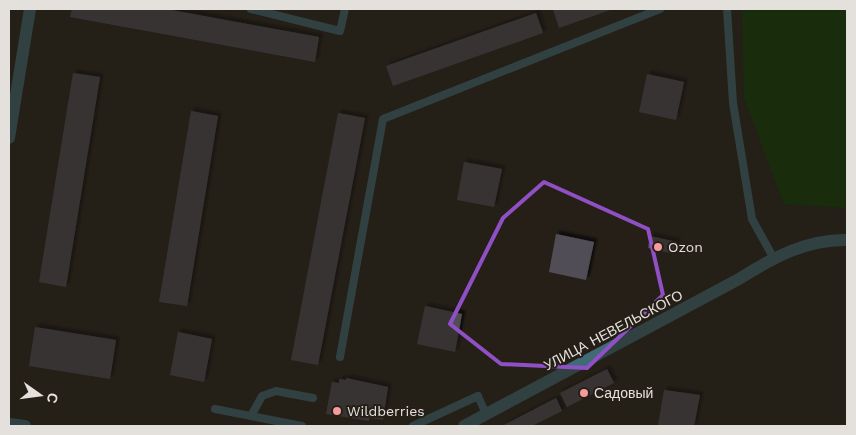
<svg xmlns="http://www.w3.org/2000/svg" width="856" height="435" font-family="'Work Sans',sans-serif">
<style>
.green{fill:#0c3f00}
.building{fill:#514e57;filter:url(#shadow)}
.lines{fill:none;stroke-linecap:round;stroke-linejoin:round}
.service{stroke:#406a75;stroke-width:8}
.tertiary{stroke:#406a75;stroke-width:12}
.marked{fill:none;stroke:#9050c5;stroke-width:4;stroke-linejoin:round}
.poi-dot{fill:#f59b99;stroke:#251f18;stroke-width:2}
.labels{text-anchor:middle;dominant-baseline:central;stroke-width:4;stroke-linejoin:round;paint-order:stroke}
.poi-label{font-size:14px;fill:#e4e1dc;stroke:#251f18;text-anchor:start}
.street-label{font-size:14px;fill:#e4e1dc;stroke:#251f18}
</style>
<defs>
<filter id="shadow"><feDropShadow dx="3.5" dy="-3.5" stdDeviation="1" flood-color="#0009"/></filter>
</defs>
<rect width="100%" height="100%" fill="#251f18"/>
<path class="green" d="M 742,9 L 847,9 L 847,208 L 784,204 L 744,98 Z"/>
<g class="building">
<path d="M 72,9 L 166,9 L 319,37 L 315,62 L 70,17 Z"/>
<path d="M 553,9 L 613,9 L 559,28 Z"/>
<path d="M 536,13 L 543,33 L 393,86 L 386,66 Z"/>
<path d="M 73,73 L 100,77 L 66,287 L 39,282 Z"/>
<path d="M 647,74 L 684,82 L 676,120 L 639,112 Z"/>
<path d="M 191,111 L 218,116 L 187,306 L 159,302 Z"/>
<path d="M 338,113 L 365,118 L 318,365 L 291,360 Z"/>
<path d="M 464,162 L 502,169 L 494,207 L 457,200 Z"/>
<path d="M 556,234 L 594,242 L 586,280 L 549,272 Z"/>
<path d="M 650,236 L 677,242 L 674,254 L 648,248 Z"/>
<path d="M 425,306 L 462,314 L 455,352 L 417,344 Z"/>
<path d="M 35,327 L 116,340 L 110,379 L 29,366 Z"/>
<path d="M 178,332 L 212,339 L 204,382 L 170,375 Z"/>
<path d="M 607,369 L 614,383 L 567,407 L 560,393 Z"/>
<path d="M 346,378 L 388,387 L 383,420 L 369,418 L 369,421 L 326,414 L 332,382 L 339,383 L 339,379 L 346,380 Z"/>
<path d="M 664,390 L 700,395 L 694,426 L 658,426 Z"/>
<path d="M 556,398 L 562,411 L 532,426 L 502,426 Z"/>
</g>
<g class="lines">
<g class="service">
<path d="M 251,9 L 340,31 L 345,9"/>
<path d="M 727,9 L 733,103 L 752,219 L 773,257"/>
<path d="M 340,357 L 383,119 L 660,9"/>
<path d="M 215,409 L 302,426"/>
<path d="M 251,416 L 262,396 L 276,391 L 313,398"/>
<path d="M 413,426 L 478,396 L 486,414"/>
</g>
<g class="tertiary">
<path d="M 9,138 L 30,9"/>
<path d="M 9,424 L 25,426"/>
<path d="M 464,426 L 739,279 C 772,258 807,239 847,240"/>
</g>
</g>
<path d="M0 0H856V435H0ZM 544,182 L 648,229 L 663,295 L 587,368 L 501,364 L 450,324 L 503,218 Z" fill="#251f18" fill-opacity=".55" fill-rule="evenodd"/>
<path class="marked" d="M 544,182 L 648,229 L 663,295 L 587,368 L 501,364 L 450,324 L 503,218 Z"/>
<g class="poi-dot">
<circle cx="658" cy="247" r="5"/>
<circle cx="584" cy="393" r="5"/>
<circle cx="337" cy="411" r="5"/>
</g>
<g class="labels">
<g class="poi-label">
<text x="668" y="247">Ozon</text>
<text x="594" y="393">Садовый</text>
<text x="347" y="411">Wildberries</text>
</g>
<g class="street-label">
<text transform="translate(613 330) rotate(-28)">УЛИЦА НЕВЕЛЬСКОГО</text>
</g>
</g>
<rect width="856" height="435" fill="none" stroke="#e4e1dc" stroke-width="20"/>
<g transform="translate(40 395) rotate(104)" stroke="#251f18" stroke-width="4" paint-order="stroke">
<path d="M0-4L9 19L0 12L-9 19Z" fill="#e4e1dc"/>
<text y="-8" font-size="14" font-weight="bold" text-anchor="middle" fill="#e4e1dc">С</text>
</g>
</svg>
